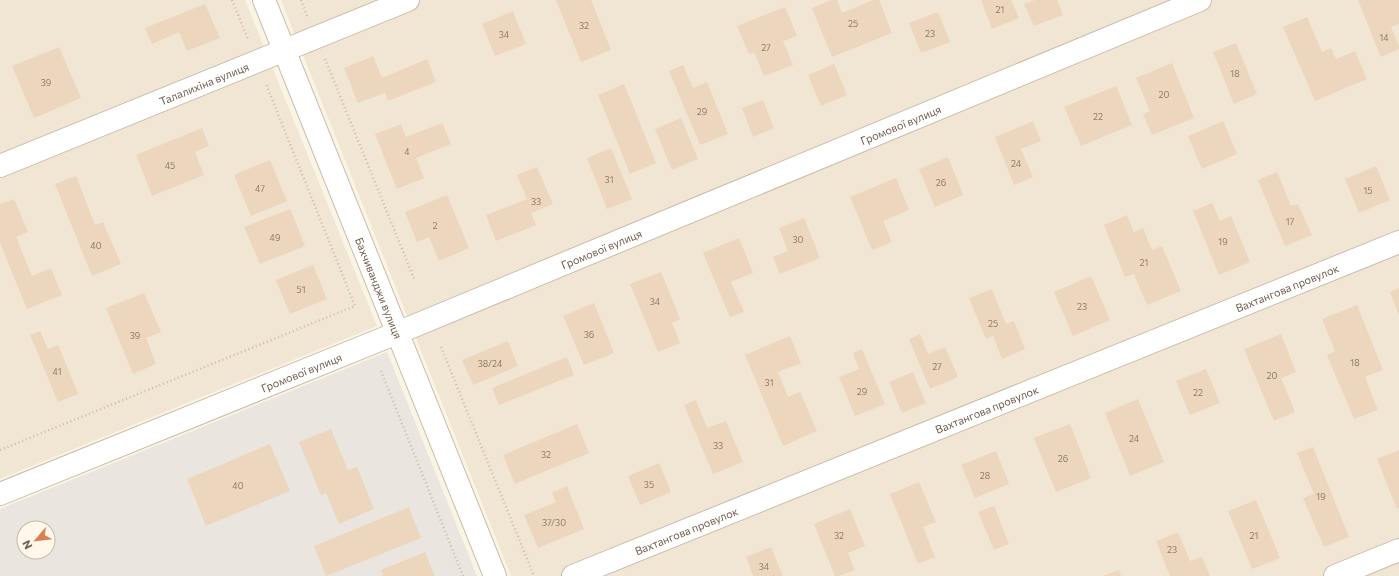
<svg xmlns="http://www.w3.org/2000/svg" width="1399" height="576" font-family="Commissioner,sans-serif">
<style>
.residential{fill:#f1e6d3}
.industrial{fill:#eae5de;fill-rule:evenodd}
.building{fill:#edd6be}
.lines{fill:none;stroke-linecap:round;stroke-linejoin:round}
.minor-casing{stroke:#cabcab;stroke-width:24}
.tertiary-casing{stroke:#cabcab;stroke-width:24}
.path{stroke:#d2b9a1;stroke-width:2.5;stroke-dasharray:1 3;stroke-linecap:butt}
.minor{stroke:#fff;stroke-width:22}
.tertiary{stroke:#fff;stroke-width:22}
.labels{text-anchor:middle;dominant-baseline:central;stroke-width:3;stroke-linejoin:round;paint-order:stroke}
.number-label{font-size:9px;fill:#8f7b68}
.street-label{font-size:11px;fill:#705d4c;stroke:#fdf8ea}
</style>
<rect width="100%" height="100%" fill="#faf4e4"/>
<g class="residential">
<path d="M 0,0 L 245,0 L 377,326 L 0,479 Z"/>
<path d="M 281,0 L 1399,0 L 1399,576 L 511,576 Z"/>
</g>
<path class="industrial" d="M 387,352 L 477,576 L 0,576 L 0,509 ZM 24,528 L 48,528 L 48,552 L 24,552 Z"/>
<g class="building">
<path d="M 556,0 L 591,0 L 611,50 L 581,62 Z"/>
<path d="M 831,0 L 837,0 L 842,13 L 873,0 L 879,0 L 892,33 L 832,57 L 812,8 Z"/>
<path d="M 981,0 L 1011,0 L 1019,18 L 992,29 Z"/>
<path d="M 1035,0 L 1057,0 L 1063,15 L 1034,26 L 1024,4 Z"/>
<path d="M 1358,0 L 1399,0 L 1399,24 L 1391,27 L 1399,46 L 1399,49 L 1381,57 Z"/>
<path d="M 205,4 L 220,38 L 187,51 L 179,32 L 152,44 L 145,28 Z"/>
<path d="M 785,7 L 797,36 L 783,41 L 793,65 L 764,76 L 754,52 L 749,54 L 737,26 Z"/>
<path d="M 513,11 L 526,44 L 495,56 L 482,24 Z"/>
<path d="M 938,12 L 950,42 L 921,53 L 909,23 Z"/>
<path d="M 1307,17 L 1322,52 L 1331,48 L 1336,59 L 1355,51 L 1367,79 L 1315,101 L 1283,27 Z"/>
<path d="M 1236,43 L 1257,94 L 1234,104 L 1213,52 Z"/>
<path d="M 59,47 L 81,98 L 34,118 L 12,66 Z"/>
<path d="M 373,56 L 382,78 L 427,59 L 436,82 L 388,101 L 385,93 L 358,103 L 344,68 Z"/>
<path d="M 1172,63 L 1194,118 L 1152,135 L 1143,114 L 1150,111 L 1136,78 Z"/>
<path d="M 834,64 L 847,95 L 821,106 L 808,75 Z"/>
<path d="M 683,65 L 693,88 L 707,82 L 728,134 L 700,145 L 669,71 Z"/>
<path d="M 624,84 L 656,163 L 630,174 L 598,95 Z"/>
<path d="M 1116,86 L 1132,125 L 1081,146 L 1064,107 Z"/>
<path d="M 763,100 L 774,128 L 753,137 L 742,108 Z"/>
<path d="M 681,118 L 698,159 L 672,170 L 655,129 Z"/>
<path d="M 1033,121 L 1041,141 L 1021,149 L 1033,177 L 1014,185 L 995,137 Z"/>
<path d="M 1223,121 L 1237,154 L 1202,169 L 1188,136 Z"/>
<path d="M 442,123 L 451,144 L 416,158 L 424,178 L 397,189 L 375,134 L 401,124 L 406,137 Z"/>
<path d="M 202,128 L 209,146 L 195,152 L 204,175 L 152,196 L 136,155 Z"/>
<path d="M 611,148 L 632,199 L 607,209 L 587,158 Z"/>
<path d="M 948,157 L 963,195 L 935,207 L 919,169 Z"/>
<path d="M 270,160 L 287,201 L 251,216 L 234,175 Z"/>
<path d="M 1376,166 L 1390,200 L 1359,213 L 1345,179 Z"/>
<path d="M 537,167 L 553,204 L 531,213 L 536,225 L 496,241 L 486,215 L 527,199 L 517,175 Z"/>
<path d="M 1277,172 L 1291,206 L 1298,204 L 1312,235 L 1285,246 L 1258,180 Z"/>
<path d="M 76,176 L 95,225 L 103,222 L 121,264 L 92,276 L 55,184 Z"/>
<path d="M 896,178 L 909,210 L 883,221 L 892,242 L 872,250 L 850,197 Z"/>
<path d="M 447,195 L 469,248 L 439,261 L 429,237 L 417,242 L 405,212 Z"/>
<path d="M 14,199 L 28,232 L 16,237 L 32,276 L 51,268 L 62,295 L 27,309 L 0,243 L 0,204 Z"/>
<path d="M 1212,203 L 1220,221 L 1231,216 L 1250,262 L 1219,275 L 1193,211 Z"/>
<path d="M 290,209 L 305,246 L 260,264 L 244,227 Z"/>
<path d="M 1127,215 L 1134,232 L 1143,228 L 1152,250 L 1162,246 L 1181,291 L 1147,305 L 1134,274 L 1125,277 L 1104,225 Z"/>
<path d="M 804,218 L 820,258 L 780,274 L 773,257 L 788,251 L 779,228 Z"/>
<path d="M 739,238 L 753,273 L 731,282 L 744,312 L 730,317 L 703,253 Z"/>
<path d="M 313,265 L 327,299 L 290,314 L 276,280 Z"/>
<path d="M 661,272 L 680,319 L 672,323 L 680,343 L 658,352 L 630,284 Z"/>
<path d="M 1091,276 L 1110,320 L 1073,336 L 1054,292 Z"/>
<path d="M 1399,288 L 1399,315 L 1390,292 Z"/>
<path d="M 992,289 L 1006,324 L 1014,321 L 1025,349 L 1002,359 L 993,336 L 986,339 L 969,298 Z"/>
<path d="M 144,293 L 161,332 L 146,338 L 156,364 L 133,374 L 106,308 Z"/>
<path d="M 594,303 L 614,353 L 584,365 L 563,316 Z"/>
<path d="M 1357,305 L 1383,370 L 1365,377 L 1378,410 L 1354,419 L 1327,355 L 1335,351 L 1322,319 Z"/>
<path d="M 40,331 L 48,349 L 58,345 L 78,394 L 58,402 L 30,335 Z"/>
<path d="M 920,334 L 928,354 L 945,347 L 958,377 L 930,389 L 909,339 Z"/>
<path d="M 1281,334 L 1296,372 L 1281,378 L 1295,412 L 1274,421 L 1244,349 Z"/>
<path d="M 790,336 L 801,363 L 778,372 L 788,397 L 800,392 L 817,431 L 783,446 L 745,355 Z"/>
<path d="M 508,341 L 518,366 L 473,385 L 462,360 Z"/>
<path d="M 862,349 L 885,404 L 855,416 L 839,377 L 859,369 L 853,353 Z"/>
<path d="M 567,357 L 574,375 L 499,405 L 492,388 Z"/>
<path d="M 1206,369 L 1220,403 L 1190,415 L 1176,381 Z"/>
<path d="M 913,372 L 926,403 L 902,413 L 889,382 Z"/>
<path d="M 1138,399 L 1164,462 L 1130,476 L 1105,413 Z"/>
<path d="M 696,400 L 707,428 L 726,421 L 743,462 L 713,474 L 684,405 Z"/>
<path d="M 577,424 L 589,453 L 515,484 L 503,455 Z"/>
<path d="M 1070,424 L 1091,478 L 1056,492 L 1034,438 Z"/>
<path d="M 331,429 L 348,470 L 357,467 L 374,509 L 339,524 L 326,493 L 321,495 L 299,442 Z"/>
<path d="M 270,444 L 290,491 L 206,526 L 187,479 Z"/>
<path d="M 1313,447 L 1349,537 L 1324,547 L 1303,498 L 1314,494 L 1297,453 Z"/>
<path d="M 1399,450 L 1399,508 L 1397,509 L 1377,459 Z"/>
<path d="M 996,451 L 1009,484 L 975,498 L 961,465 Z"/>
<path d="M 659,463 L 671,492 L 640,505 L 628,476 Z"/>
<path d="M 919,482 L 936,522 L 923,527 L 935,557 L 918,564 L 890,494 Z"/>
<path d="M 567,486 L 584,529 L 538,548 L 524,515 L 556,502 L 552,493 Z"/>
<path d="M 1256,500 L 1280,558 L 1252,569 L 1228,511 Z"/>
<path d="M 994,506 L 1009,544 L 994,550 L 978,512 Z"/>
<path d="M 409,507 L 421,538 L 326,576 L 314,546 Z"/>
<path d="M 850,509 L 865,546 L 848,553 L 855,570 L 839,576 L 835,576 L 814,524 Z"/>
<path d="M 1178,532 L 1190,561 L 1202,557 L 1210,576 L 1170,576 L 1156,541 Z"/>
<path d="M 771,547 L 783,576 L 753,576 L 746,557 Z"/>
<path d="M 425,552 L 435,576 L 383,576 L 381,570 Z"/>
<path d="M 1119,570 L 1121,576 L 1103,576 Z"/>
</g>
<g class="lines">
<g class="minor-casing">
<g id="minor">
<path id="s1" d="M 0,166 L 408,0"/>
<path id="s2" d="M 397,333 L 1200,0"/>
<path id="s3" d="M 573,576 L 1399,242"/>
<path d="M 1335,576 L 1399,550"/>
</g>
</g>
<g class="tertiary-casing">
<g id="tertiary">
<path id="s4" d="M 264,0 L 495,576"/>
<path id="s5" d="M 0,494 L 397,333"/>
</g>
</g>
<g class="path">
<path d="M 232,0 L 248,39"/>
<path d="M 301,0 L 307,16"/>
<path d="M 325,59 L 415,281"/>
<path d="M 441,347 L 534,576"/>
<path d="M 381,371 L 463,576"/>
<path d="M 0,450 L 355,306 L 266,84"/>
</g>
<use href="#minor" class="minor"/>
<use href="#tertiary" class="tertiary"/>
</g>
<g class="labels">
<g class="number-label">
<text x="1000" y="9">21</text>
<text x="853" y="23">25</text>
<text x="584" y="25">32</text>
<text x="930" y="33">23</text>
<text x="504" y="34">34</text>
<text x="1384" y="37">14</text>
<text x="766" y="47">27</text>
<text x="1235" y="73">18</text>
<text x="46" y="82">39</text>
<text x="1164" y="94">20</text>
<text x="702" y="111">29</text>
<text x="1098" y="116">22</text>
<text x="407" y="151">4</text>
<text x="1016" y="163">24</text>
<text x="170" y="165">45</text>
<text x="609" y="179">31</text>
<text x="941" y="182">26</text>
<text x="260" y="188">47</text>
<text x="1368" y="190">15</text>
<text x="536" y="201">33</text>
<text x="1290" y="221">17</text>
<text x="435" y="225">2</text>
<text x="275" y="237">49</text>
<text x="798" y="239">30</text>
<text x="1223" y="241">19</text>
<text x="96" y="245">40</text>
<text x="1144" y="262">21</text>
<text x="301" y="289">51</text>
<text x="655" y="301">34</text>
<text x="1082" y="306">23</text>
<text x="993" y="323">25</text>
<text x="589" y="334">36</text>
<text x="135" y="335">39</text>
<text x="1355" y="362">18</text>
<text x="490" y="363">38/24</text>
<text x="937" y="366">27</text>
<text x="57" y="371">41</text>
<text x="1272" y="375">20</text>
<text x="769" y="382">31</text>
<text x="862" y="391">29</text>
<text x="1198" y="392">22</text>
<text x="1134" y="438">24</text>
<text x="718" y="445">33</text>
<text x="546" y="454">32</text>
<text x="1063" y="458">26</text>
<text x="985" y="475">28</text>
<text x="649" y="484">35</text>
<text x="238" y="485">40</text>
<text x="1321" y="496">19</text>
<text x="554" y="522">37/30</text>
<text x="839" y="535">32</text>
<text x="1254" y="535">21</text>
<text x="1172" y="549">23</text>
<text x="764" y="566">34</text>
</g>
<g class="street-label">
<text stroke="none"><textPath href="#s1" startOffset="220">Талалихіна вулиця</textPath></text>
<text stroke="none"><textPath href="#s2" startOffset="545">Громової вулиця</textPath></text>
<text stroke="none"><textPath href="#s2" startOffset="221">Громової вулиця</textPath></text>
<text stroke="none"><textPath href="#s3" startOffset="770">Вахтангова провулок</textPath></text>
<text stroke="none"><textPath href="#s4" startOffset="310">Бахчиванджи вулиця</textPath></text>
<text stroke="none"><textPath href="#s5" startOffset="325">Громової вулиця</textPath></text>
<text stroke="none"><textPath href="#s3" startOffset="446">Вахтангова провулок</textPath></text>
<text stroke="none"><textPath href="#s3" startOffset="122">Вахтангова провулок</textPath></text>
</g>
</g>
<g transform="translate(36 540) rotate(242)"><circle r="19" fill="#fdf8ea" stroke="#c5baab"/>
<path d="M0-3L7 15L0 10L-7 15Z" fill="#da8053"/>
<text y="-6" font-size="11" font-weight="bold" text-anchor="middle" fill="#705d4c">N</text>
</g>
</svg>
